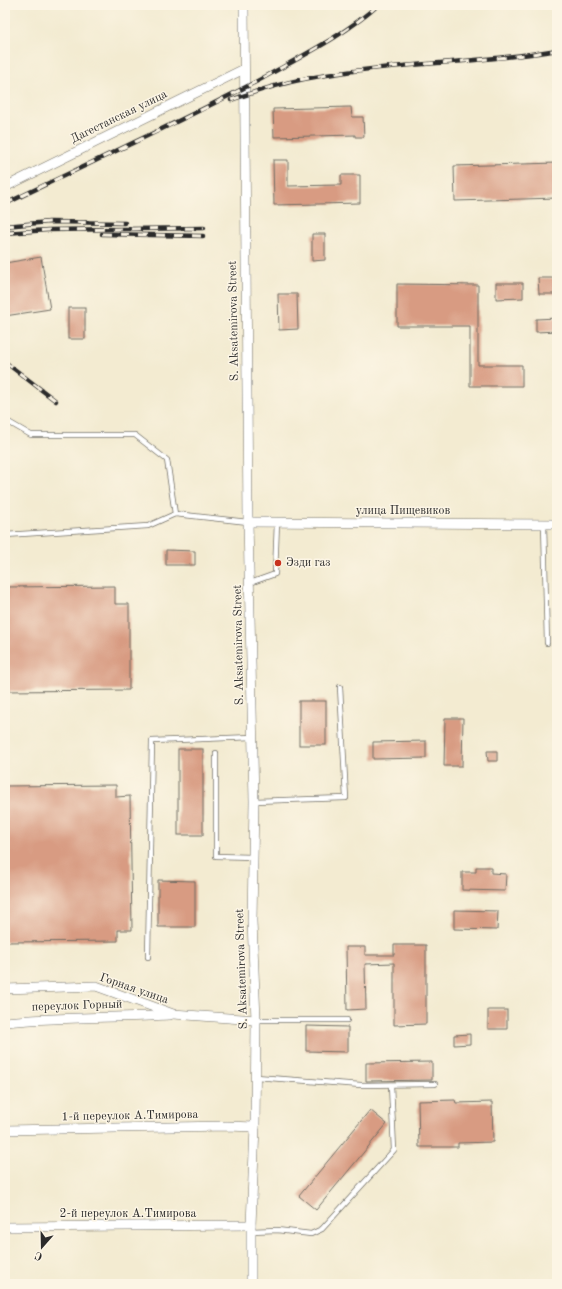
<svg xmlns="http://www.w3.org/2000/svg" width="562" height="1289" font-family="'Old Standard TT',serif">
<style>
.building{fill:#d89b82}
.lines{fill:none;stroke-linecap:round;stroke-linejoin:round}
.lane-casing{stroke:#716e65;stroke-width:6}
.street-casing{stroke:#716e65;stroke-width:10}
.lane{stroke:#fff;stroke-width:4.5}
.street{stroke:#fff;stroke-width:9}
.rail-casing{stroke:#2b2b2b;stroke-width:4.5}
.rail{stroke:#fcf5e5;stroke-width:3;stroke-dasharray:9;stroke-linecap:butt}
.poi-dot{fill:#c8321e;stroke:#fcf5e5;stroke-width:1.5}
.labels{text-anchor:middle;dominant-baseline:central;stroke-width:3;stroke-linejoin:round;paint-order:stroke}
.street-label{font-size:12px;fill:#2b2b2b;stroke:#fcf5e5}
.poi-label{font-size:12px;fill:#2b2b2b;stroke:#fcf5e5;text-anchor:start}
</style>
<rect width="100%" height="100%" fill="#fcf5e5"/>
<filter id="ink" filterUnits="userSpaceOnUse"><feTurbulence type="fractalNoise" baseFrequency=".025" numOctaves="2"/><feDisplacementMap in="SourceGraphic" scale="8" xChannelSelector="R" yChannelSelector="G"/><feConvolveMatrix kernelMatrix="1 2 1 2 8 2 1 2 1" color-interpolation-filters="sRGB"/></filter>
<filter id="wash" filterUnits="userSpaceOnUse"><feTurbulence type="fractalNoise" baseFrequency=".012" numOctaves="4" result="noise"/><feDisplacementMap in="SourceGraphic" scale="16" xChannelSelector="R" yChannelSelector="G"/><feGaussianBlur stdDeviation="0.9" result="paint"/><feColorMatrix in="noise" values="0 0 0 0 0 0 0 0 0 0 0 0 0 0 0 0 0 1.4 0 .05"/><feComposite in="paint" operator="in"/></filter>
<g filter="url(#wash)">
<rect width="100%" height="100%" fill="#f3ebd1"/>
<g id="blocks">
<g class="building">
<path d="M 351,107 L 352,117 L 363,117 L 364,137 L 355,137 L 355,135 L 274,137 L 273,109 Z"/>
<path d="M 273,160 L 288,160 L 288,186 L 341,185 L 341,175 L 360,175 L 360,203 L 274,205 Z"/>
<path d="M 557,163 L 557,198 L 455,201 L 454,166 Z"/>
<path d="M 312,234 L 325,234 L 325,260 L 312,261 Z"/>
<path d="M 41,257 L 50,309 L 5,316 L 5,263 Z"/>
<path d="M 538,278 L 557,278 L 557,294 L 539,294 Z"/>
<path d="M 496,283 L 523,283 L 523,298 L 496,299 Z"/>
<path d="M 397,284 L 478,285 L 478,365 L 522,365 L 522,386 L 470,386 L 470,326 L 397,326 Z"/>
<path d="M 278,294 L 297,294 L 298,329 L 279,330 Z"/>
<rect x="68" y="308" width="17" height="31"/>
<path d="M 557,318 L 557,331 L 536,332 L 536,319 Z"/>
<path d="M 166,550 L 195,551 L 195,565 L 166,565 Z"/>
<path d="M 115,586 L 115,604 L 129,604 L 129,690 L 5,691 L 5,587 Z"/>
<rect x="299" y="701" width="27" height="44"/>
<path d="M 445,718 L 463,718 L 462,766 L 444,766 Z"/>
<path d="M 426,741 L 426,758 L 373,759 L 373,742 Z"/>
<rect x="178" y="749" width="25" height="86"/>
<path d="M 487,751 L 497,751 L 497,761 L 488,761 Z"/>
<path d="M 116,785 L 116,797 L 130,796 L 132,930 L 118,930 L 118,941 L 5,942 L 5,786 Z"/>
<path d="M 476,867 L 491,867 L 491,873 L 506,874 L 505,891 L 462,890 L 462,872 L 476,872 Z"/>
<path d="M 158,880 L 195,881 L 195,927 L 158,927 Z"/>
<path d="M 454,910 L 498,911 L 497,930 L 454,929 Z"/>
<path d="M 394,945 L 426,945 L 426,1024 L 394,1025 L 394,963 L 365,964 L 366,1009 L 347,1010 L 346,947 L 365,947 L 365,955 L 394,955 Z"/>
<rect x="488" y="1010" width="19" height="19"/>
<path d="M 306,1026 L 348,1027 L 348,1052 L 306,1051 Z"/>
<path d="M 470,1034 L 470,1044 L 454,1045 L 454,1035 Z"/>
<path d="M 432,1062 L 432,1080 L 366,1081 L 366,1063 Z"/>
<path d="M 455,1100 L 456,1103 L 492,1102 L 493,1142 L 458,1143 L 458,1147 L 419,1147 L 418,1101 Z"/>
<path d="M 370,1110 L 387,1124 L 316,1210 L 299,1196 Z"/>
</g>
</g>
</g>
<g filter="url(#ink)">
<use href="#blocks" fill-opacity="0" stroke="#716e65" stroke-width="1"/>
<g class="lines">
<g class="lane-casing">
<g id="lane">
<path d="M 5,420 L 31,435 L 135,435 L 167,460 L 175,514"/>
<path d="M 544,524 L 547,643"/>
<path d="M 5,535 L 148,526 L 175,514 L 248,522"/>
<path d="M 250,583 L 275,574 L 277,522"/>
<path d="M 216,753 L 216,856 L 253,857"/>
<path d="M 254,801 L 346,798 L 340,687"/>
<path d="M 148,957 L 152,741 L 253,737"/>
<path d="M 256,1020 L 347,1020"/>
<path d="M 256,1077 L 361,1085 L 435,1084"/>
<path d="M 251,1231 L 277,1230 L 311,1234 L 322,1229 L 394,1150 L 391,1085"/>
</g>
</g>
<g class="street-casing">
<g id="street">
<path d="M 244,5 L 248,522 L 254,801 L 252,921 L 256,1020 L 255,1127 L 251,1225 L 251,1284"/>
<path d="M 5,187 L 244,69"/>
<path d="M 248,522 L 557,524"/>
<path d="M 5,989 L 96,986 L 173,1014 L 256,1020"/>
<path d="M 5,1022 C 60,1017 115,1018 170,1015"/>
<path d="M 5,1130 L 227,1126 L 255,1127"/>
<path d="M 5,1227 L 251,1225"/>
</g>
</g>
<use href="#lane" class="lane"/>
<use href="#street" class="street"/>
<g class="rail-casing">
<g id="rail">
<path d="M 231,100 C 246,95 260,90 275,86 C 296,80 318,76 340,73 C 412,62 485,63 557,50"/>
<path d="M 5,204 C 91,162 179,123 263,78 C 302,56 345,35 378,5"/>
<path d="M 5,226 L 49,222 L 125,223"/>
<path d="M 5,233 L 48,230 L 204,228"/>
<path d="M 102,234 L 203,236"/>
<path d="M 5,362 L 56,401"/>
</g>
</g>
<use href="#rail" class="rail"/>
</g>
</g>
<circle class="poi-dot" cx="278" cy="563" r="4"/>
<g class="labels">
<g class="street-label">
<text transform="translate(119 117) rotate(-26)">Дагестанская улица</text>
<text transform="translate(234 321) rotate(-91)">S. Aksatemirova Street</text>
<text x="403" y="511">улица Пищевиков</text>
<text transform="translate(239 645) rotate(-91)">S. Aksatemirova Street</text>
<text transform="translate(242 969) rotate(-92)">S. Aksatemirova Street</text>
<text transform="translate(134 989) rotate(19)">Горная улица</text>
<text transform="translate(77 1006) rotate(-2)">переулок Горный</text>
<text transform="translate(130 1116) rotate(-1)">1-й переулок А.Тимирова</text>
<text x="128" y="1214">2-й переулок А.Тимирова</text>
</g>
<g class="poi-label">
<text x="286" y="563">Эзди газ</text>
</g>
</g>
<rect width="562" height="1289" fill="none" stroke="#fcf5e5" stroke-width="20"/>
<g transform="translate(42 1247) rotate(200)" stroke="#fcf5e5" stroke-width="3" paint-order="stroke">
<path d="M0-3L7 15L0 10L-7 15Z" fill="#2b2b2b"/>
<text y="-6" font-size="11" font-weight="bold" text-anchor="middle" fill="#2b2b2b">С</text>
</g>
</svg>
